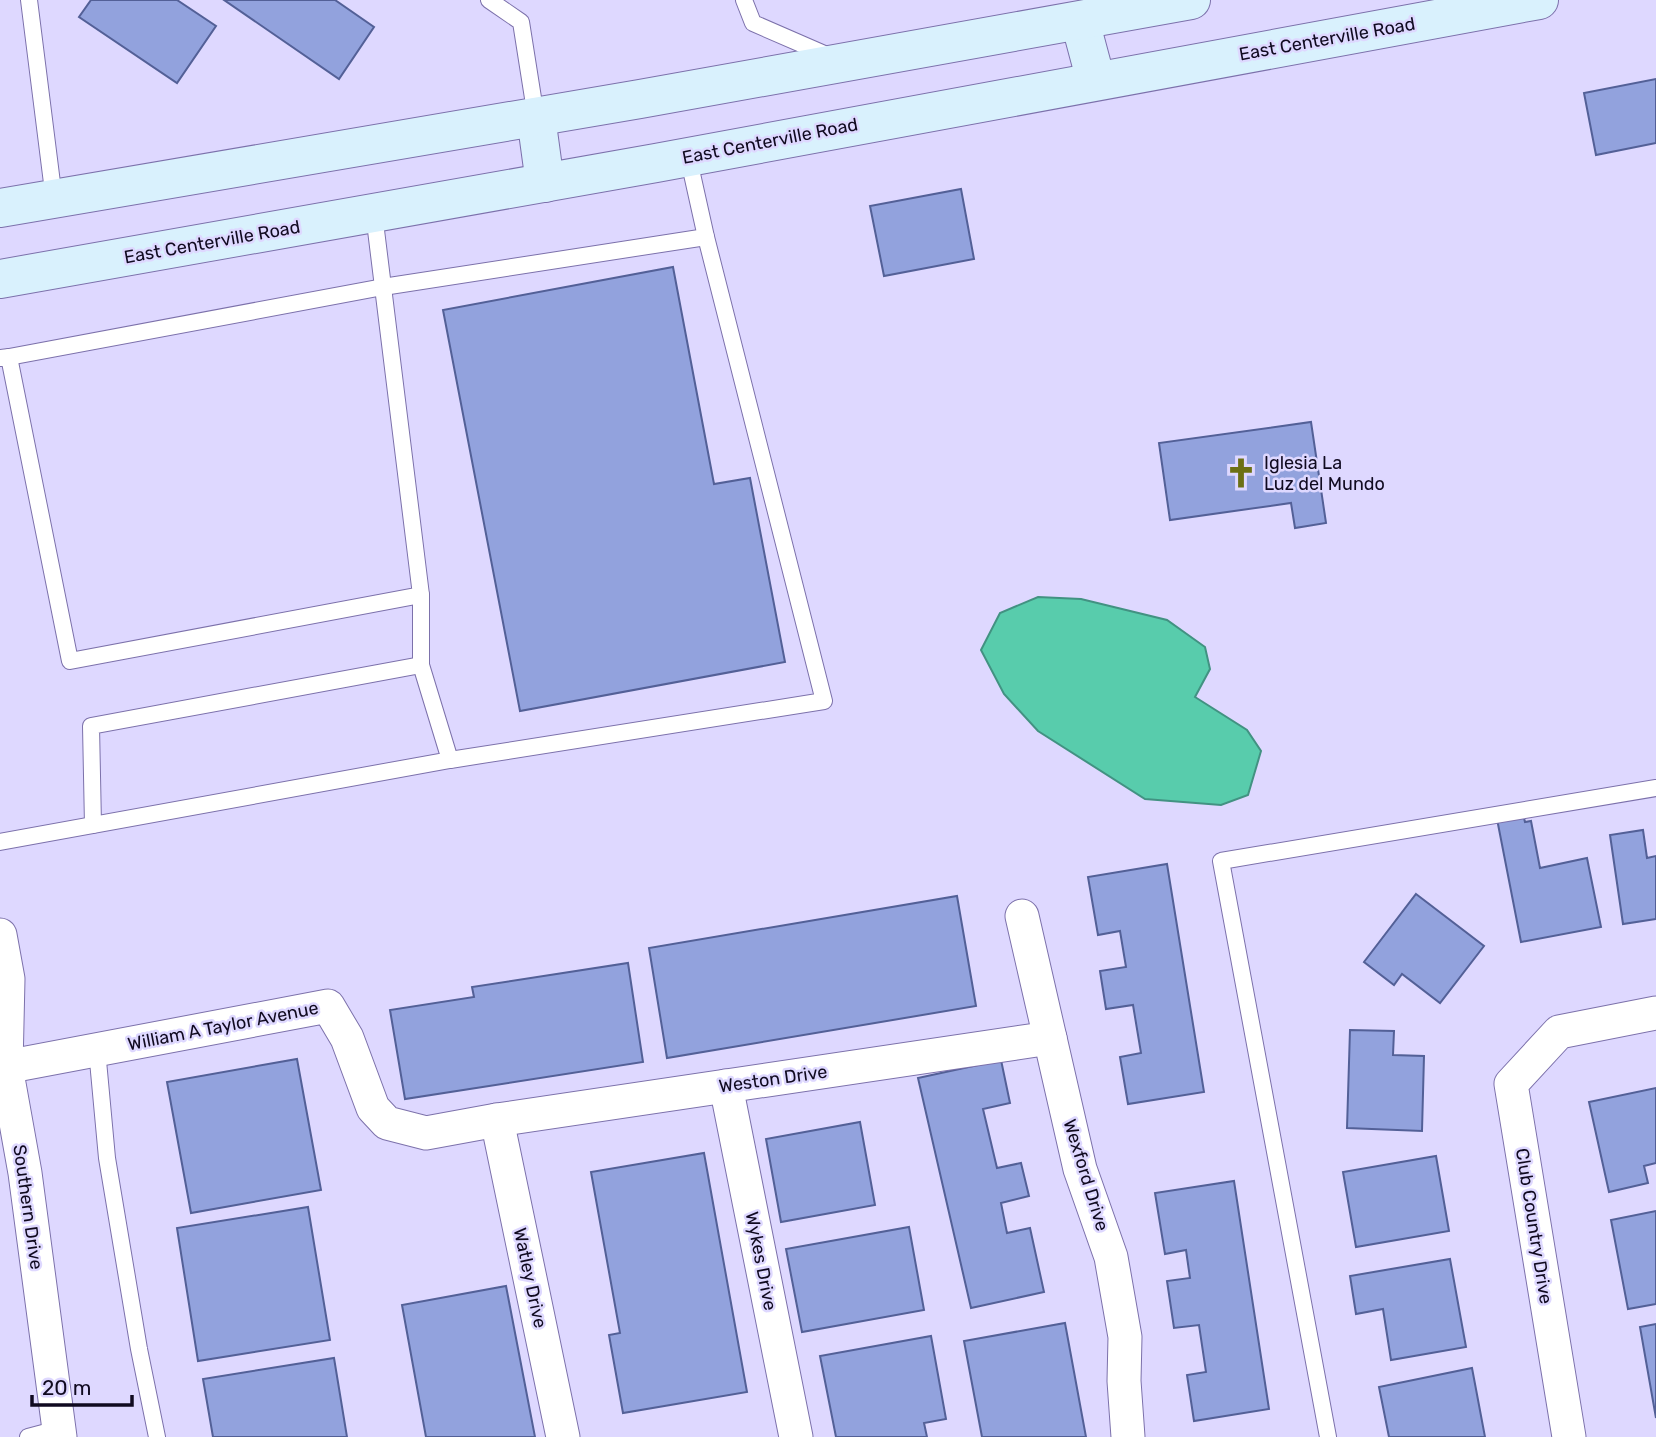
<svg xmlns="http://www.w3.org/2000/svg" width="1656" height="1437" font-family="Rubik,sans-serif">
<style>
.water{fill:#58ccac;stroke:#429282;stroke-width:2}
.building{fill:#92a2dd;stroke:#536097;stroke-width:2}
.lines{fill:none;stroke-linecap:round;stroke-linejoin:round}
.service-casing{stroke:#7c71ab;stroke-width:18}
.minor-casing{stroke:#7c71ab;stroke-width:35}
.secondary-casing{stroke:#7c71ab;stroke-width:40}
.service{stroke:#fff;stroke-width:16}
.minor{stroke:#fff;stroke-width:33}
.secondary{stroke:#d9f1fd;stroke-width:38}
.labels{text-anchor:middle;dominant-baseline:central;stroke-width:5;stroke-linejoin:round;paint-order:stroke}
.street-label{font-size:18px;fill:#100a20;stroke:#ded8ff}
.poi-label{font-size:18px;fill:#100a20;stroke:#ded8ff;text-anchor:start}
</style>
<rect width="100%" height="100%" fill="#ded8ff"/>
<path class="water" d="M 1038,597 L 1081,599 L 1167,620 L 1205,647 L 1210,669 L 1195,697 L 1247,730 L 1261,751 L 1248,795 L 1221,805 L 1145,799 L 1038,731 L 1004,694 L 981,650 L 1000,613 Z"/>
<g class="building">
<path d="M 91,0 L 177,0 L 216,26 L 177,83 L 79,17 Z"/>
<path d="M 224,0 L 335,0 L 374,27 L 339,79 Z"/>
<path d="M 1656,79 L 1656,143 L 1596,155 L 1584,93 Z"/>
<path d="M 961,189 L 974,259 L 884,276 L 870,206 Z"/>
<path d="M 673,267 L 714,484 L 750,478 L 785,662 L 520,711 L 443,310 Z"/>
<path d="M 1311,422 L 1326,523 L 1295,528 L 1291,503 L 1170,520 L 1159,443 Z"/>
<path d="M 1523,814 L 1525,822 L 1531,821 L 1540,868 L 1587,858 L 1601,927 L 1521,942 L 1497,819 Z"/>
<path d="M 1643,830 L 1647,858 L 1656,856 L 1656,919 L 1623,924 L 1610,835 Z"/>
<path d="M 1167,864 L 1204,1092 L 1128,1104 L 1120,1057 L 1141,1053 L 1133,1005 L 1106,1009 L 1100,971 L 1126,967 L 1120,931 L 1098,935 L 1088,877 Z"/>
<path d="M 1416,894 L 1484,946 L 1440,1003 L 1402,974 L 1394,985 L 1364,962 Z"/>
<path d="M 957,896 L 976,1006 L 667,1058 L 649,948 Z"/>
<path d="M 628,963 L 643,1062 L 405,1099 L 390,1010 L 474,997 L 472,987 Z"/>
<path d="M 1350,1030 L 1394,1031 L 1393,1055 L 1424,1056 L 1422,1131 L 1347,1128 Z"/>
<path d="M 297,1059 L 321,1190 L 191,1213 L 167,1082 Z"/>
<path d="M 1001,1060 L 1010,1103 L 983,1109 L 997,1168 L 1021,1163 L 1029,1196 L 1001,1203 L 1007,1233 L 1030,1228 L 1044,1292 L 971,1308 L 918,1078 Z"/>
<path d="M 1656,1088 L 1656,1163 L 1644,1166 L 1648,1183 L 1609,1192 L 1589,1102 Z"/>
<path d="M 860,1122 L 875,1205 L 781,1222 L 766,1139 Z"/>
<path d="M 704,1153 L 747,1392 L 623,1413 L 609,1335 L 620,1333 L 591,1172 Z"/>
<path d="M 1436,1156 L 1449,1231 L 1356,1247 L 1343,1172 Z"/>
<path d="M 1234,1181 L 1269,1409 L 1194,1421 L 1187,1375 L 1206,1372 L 1199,1325 L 1174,1328 L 1167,1281 L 1190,1278 L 1186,1250 L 1165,1254 L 1155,1193 Z"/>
<path d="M 308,1207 L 330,1340 L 198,1361 L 177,1228 Z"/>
<path d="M 1656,1211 L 1656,1304 L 1628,1309 L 1611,1220 Z"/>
<path d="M 909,1227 L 924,1310 L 802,1332 L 786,1249 Z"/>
<path d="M 1450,1259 L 1466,1347 L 1391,1360 L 1383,1309 L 1356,1314 L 1350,1276 Z"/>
<path d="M 506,1286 L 535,1437 L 426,1437 L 402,1305 Z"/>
<path d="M 1065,1323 L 1086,1437 L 982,1437 L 964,1341 Z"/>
<path d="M 1656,1324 L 1656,1418 L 1640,1327 Z"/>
<path d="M 931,1336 L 946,1419 L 924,1423 L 927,1437 L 836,1437 L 820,1356 Z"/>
<path d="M 334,1358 L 347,1437 L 213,1437 L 203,1379 Z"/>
<path d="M 1472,1368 L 1485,1437 L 1389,1437 L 1379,1387 Z"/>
</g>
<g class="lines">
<g class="service-casing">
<g id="service">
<path d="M 29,0 L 54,199"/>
<path d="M 489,0 L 521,22 L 536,117"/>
<path d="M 744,0 L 753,23 L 829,56"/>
<path d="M 9,357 L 383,287 L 706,237"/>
<path d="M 0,358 L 9,357 L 70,661 L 421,595 L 374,214"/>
<path d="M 450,760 L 824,701 L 706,237 L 688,156"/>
<path d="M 93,825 L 91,726 L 421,665"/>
<path d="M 0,842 L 450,760 L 421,665 L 421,595"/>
<path d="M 97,1050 L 107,1158 L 139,1349 L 157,1437"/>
<path d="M 28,1437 L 58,1429"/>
<path d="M 1328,1437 L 1221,861 L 1656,788"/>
</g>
</g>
<g class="minor-casing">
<g id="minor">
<path d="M 1022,916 L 1080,1169 L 1111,1257 L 1125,1337 L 1124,1381 L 1128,1437"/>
<path d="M 0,935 L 8,979 L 6,1067 L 25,1173 L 60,1437"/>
<path d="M 0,1068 L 328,1006 L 347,1038 L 373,1108 L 387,1123 L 426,1133 L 497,1120 L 1050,1038"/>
<path d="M 726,1086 L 796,1437"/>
<path d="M 497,1120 L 563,1437"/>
<path d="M 1569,1437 L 1511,1084 L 1559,1032 L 1656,1013"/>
</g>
</g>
<g class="secondary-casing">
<g id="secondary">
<path d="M 1080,21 L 1096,81"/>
<path d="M 536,117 L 545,183"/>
<path d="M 0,208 L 640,99 L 1191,0"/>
<path d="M 0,279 L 656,163 L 1539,0"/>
</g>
</g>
<use href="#service" class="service"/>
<use href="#minor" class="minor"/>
<use href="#secondary" class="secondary"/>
</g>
<defs>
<g id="church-bare" transform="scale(2.415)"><path d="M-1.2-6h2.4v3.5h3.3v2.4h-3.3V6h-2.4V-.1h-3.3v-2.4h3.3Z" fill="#6c7015" stroke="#ded8ff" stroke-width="2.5" paint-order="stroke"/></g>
</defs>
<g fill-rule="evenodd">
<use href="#church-bare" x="1241" y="473"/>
</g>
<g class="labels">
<g class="street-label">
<text transform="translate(1327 39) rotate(-10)">East Centerville Road</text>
<text transform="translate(770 141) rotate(-11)">East Centerville Road</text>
<text transform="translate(212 242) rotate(-10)">East Centerville Road</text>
<text transform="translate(223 1026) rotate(-11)">William A Taylor Avenue</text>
<text transform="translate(773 1079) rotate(-8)">Weston Drive</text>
<text transform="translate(1086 1175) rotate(73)">Wexford Drive</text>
<text transform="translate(28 1207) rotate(82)">Southern Drive</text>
<text transform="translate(1534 1226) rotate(81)">Club Country Drive</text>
<text transform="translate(761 1261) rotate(79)">Wykes Drive</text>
<text transform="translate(530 1278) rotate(78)">Watley Drive</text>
</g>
<g class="poi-label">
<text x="1264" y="463">Iglesia La<tspan x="1264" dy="21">Luz del Mundo</tspan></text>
</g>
</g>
<path d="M32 1395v10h100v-10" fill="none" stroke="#100a20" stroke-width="3.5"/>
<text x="42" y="1395" font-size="21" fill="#100a20" stroke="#ded8ff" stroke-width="5" paint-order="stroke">20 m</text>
</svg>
